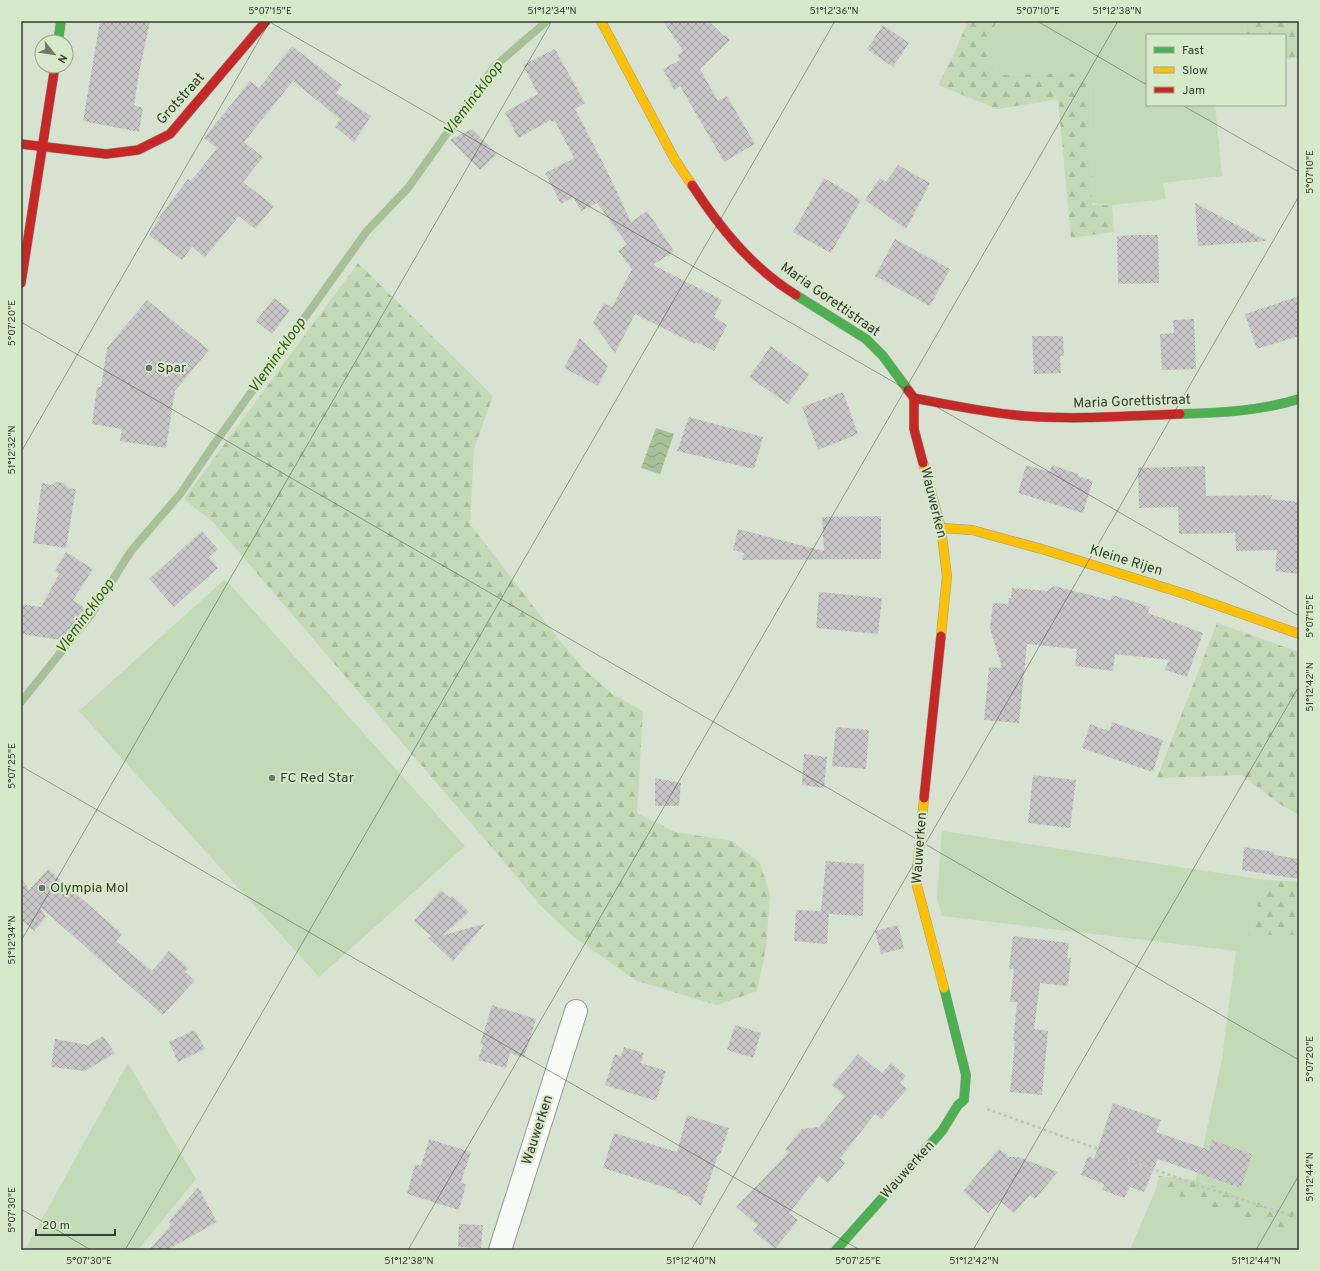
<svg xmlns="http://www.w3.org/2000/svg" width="1320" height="1271" font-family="Overpass,sans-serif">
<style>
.green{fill:#c4d9b5}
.forest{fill:url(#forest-firs)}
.water{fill:url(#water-waves)}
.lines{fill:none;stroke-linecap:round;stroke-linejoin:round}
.stream{stroke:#a7c095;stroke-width:8}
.building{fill:url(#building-cross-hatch)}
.street-casing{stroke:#959d90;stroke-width:24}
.fast-casing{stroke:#959d90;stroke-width:10}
.slow-casing{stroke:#959d90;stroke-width:10}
.jam-casing{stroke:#959d90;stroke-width:10}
.path{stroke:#c0c4bd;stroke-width:2.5;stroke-dasharray:3 3;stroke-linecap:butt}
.street{stroke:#f9fbf8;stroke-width:22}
.fast{stroke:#4caf50;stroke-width:9}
.slow{stroke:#ffc107;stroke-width:9}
.jam{stroke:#c62828;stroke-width:9}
.ticks{fill:none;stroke:#353d30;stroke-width:1;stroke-opacity:0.45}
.poi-dot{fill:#6e7768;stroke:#d6e9c9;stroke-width:1.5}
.labels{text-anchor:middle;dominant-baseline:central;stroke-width:4;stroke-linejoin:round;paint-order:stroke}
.street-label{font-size:14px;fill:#353d30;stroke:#d6e9c9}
.poi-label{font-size:14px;fill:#353d30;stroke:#d6e9c9;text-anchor:start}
.water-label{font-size:15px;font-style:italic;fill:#345a0b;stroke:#d6e9c9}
.neatline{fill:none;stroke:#353d30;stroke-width:1.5}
.ticks-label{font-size:10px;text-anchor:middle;fill:#353d30}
</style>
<defs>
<pattern id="forest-firs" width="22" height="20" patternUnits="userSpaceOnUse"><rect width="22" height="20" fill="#c4d9b5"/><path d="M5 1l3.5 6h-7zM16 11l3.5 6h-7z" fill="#a9bb9c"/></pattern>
<pattern id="water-waves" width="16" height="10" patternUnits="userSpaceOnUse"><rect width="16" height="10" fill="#a7c095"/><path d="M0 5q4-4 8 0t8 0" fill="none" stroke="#899d7a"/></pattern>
<pattern id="building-cross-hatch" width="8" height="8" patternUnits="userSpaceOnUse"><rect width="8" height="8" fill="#c8c6c8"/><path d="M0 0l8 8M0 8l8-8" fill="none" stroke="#a3a2a3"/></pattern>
</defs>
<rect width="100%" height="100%" fill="#d7e2d0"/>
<g class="green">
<path d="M 996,21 L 1245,21 L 1244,35 L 1147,35 L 1147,105 L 1215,105 L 1222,176 L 1163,183 L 1166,199 L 1112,205 L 1092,203 L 1090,73 L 1000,75 L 986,59 Z"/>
<path d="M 225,579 L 465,846 L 319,977 L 79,711 Z"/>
<path d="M 942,831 L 1265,880 L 1249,935 L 1299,935 L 1299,1211 L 1274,1208 L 1196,1180 L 1222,1059 L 1236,951 L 942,916 L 937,898 Z"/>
<path d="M 128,1063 L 196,1179 L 138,1250 L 25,1250 Z"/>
<path d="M 1156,1189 L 1299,1233 L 1299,1250 L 1130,1250 Z"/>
</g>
<g class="forest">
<path d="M 968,21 L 996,21 L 986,59 L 1000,75 L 1090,73 L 1092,205 L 1112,205 L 1114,232 L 1071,238 L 1058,99 L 998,109 L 938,85 L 953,56 Z"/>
<path d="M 1245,21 L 1299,21 L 1299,57 L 1285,59 L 1285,35 L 1244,35 Z"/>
<path d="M 358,263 L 493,396 L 474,449 L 470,524 L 560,641 L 585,670 L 612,694 L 643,711 L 637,813 L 675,832 L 732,841 L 760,863 L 770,895 L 766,947 L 757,991 L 717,1005 L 637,981 L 575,938 L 541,906 L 506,864 L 214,523 L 184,499 Z"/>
<path d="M 1217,623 L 1299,652 L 1299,815 L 1278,803 L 1242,775 L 1157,778 Z"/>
<path d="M 1265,880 L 1299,882 L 1299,935 L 1249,935 Z"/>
<path d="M 1159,1176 L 1196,1180 L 1274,1208 L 1299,1211 L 1299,1233 L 1156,1189 Z"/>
</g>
<path class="water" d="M 656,428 L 674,434 L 660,474 L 641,468 Z"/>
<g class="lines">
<path class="stream" d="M 21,702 L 90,616 L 131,551 L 181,493 L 215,443 L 366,232 L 408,188 L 495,66 L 547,21"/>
</g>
<g class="building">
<path d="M 100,21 L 150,21 L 139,73 L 134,105 L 143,108 L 139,132 L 83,121 Z"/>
<path d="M 663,21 L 709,21 L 724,36 L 726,35 L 730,40 L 700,69 L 718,101 L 727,96 L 755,144 L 724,162 L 680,86 L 674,90 L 663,69 L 680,60 L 677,55 L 683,51 Z"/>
<path d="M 883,25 L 909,43 L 893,67 L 867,49 Z"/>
<path d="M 292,46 L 342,85 L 336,93 L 371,116 L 354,142 L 335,127 L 340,119 L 293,81 L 244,142 L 263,157 L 243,182 L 274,206 L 255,229 L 239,216 L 205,257 L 192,247 L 182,260 L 149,235 L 159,219 L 158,219 L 188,179 L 191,181 L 217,148 L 204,138 L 250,81 L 259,88 Z"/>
<path d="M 555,49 L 585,103 L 575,109 L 606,169 L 631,222 L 647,211 L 674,251 L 653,265 L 722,300 L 714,317 L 727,325 L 714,351 L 696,342 L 695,344 L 635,314 L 615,353 L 593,323 L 604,303 L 612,307 L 632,269 L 618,251 L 627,244 L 597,203 L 581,211 L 573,197 L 561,204 L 545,173 L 574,158 L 555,121 L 552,122 L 551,120 L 518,138 L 505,112 L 538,94 L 523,65 Z"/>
<path d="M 472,129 L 497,154 L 480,170 L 450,140 Z"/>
<path d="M 898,165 L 930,183 L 906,229 L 865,200 L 880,178 L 886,182 Z"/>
<path d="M 824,178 L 861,200 L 831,253 L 793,232 Z"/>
<path d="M 1195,203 L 1267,241 L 1198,246 Z"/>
<path d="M 1137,235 L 1158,235 L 1159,283 L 1118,284 L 1117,236 Z"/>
<path d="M 895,239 L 950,269 L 930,306 L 875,276 Z"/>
<path d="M 1299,296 L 1299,336 L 1257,349 L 1245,314 Z"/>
<path d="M 274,298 L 290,310 L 272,334 L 256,321 Z"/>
<path d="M 147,300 L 209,350 L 175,391 L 166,448 L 120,441 L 122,429 L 92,424 L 97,387 L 101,387 L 107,348 Z"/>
<path d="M 1194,319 L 1196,369 L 1162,370 L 1160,334 L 1174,333 L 1173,320 Z"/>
<path d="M 1032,336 L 1063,336 L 1064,356 L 1060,356 L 1061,373 L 1034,374 Z"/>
<path d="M 580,338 L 608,366 L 598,386 L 564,368 Z"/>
<path d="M 771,346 L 809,374 L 788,404 L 749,377 Z"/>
<path d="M 843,392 L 858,434 L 818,450 L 802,407 Z"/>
<path d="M 689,417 L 763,437 L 754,469 L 677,451 Z"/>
<path d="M 1026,465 L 1050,472 L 1052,465 L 1078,474 L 1078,476 L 1093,481 L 1083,513 L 1018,493 Z"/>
<path d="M 1205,466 L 1206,496 L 1272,495 L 1271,499 L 1299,502 L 1299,574 L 1275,571 L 1277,550 L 1236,551 L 1235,533 L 1179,534 L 1178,507 L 1139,508 L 1138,468 Z"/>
<path d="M 56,482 L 64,483 L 68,488 L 76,489 L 66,548 L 33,543 L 42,483 L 51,485 Z"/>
<path d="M 881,516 L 881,559 L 742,560 L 744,553 L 733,550 L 738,529 L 824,551 L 822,517 Z"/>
<path d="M 202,531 L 218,549 L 209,557 L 218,568 L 174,607 L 149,579 Z"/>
<path d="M 66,552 L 93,569 L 73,600 L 86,609 L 61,640 L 21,634 L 21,604 L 41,607 L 59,574 L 55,571 Z"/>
<path d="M 1054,586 L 1110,600 L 1113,595 L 1150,607 L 1148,613 L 1203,633 L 1187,677 L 1165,670 L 1169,660 L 1115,654 L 1113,671 L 1075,666 L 1077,649 L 1027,644 L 1019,723 L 984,720 L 989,667 L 1002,668 L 990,628 L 993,603 L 1008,604 L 1009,598 L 1011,598 L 1012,588 L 1047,591 Z"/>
<path d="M 819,592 L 882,598 L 878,634 L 816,628 Z"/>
<path d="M 1112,722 L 1163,740 L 1153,772 L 1082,748 L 1090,724 L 1109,731 Z"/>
<path d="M 836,727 L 869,730 L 866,769 L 832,766 Z"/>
<path d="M 804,754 L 827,757 L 824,788 L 802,785 Z"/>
<path d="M 1033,775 L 1076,780 L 1070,828 L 1028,823 Z"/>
<path d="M 655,778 L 681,783 L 679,806 L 655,806 Z"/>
<path d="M 1244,847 L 1274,852 L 1274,855 L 1299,859 L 1299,879 L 1242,870 Z"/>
<path d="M 826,861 L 864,864 L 863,916 L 829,914 L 827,944 L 794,941 L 796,910 L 821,911 Z"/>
<path d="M 48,869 L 122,934 L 116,941 L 152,971 L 169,951 L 188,968 L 185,972 L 195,980 L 163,1015 L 39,906 L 46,917 L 34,931 L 21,920 L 21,877 L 29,890 Z"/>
<path d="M 441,890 L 450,898 L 452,896 L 469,912 L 443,935 L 485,924 L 453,961 L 428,938 L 432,937 L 414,921 Z"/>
<path d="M 898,925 L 904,948 L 881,954 L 875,931 Z"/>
<path d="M 1013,936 L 1069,943 L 1067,958 L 1071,958 L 1068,986 L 1040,983 L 1034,1029 L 1048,1031 L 1042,1095 L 1010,1092 L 1015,1041 L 1013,1041 L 1017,1002 L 1010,1002 L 1014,969 L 1009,969 Z"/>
<path d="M 492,1005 L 536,1019 L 524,1058 L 510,1053 L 506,1068 L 478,1060 L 483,1045 L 480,1044 Z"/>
<path d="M 735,1025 L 761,1033 L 753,1058 L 727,1050 Z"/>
<path d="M 195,1030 L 205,1049 L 178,1062 L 169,1042 Z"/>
<path d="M 103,1036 L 115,1053 L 85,1071 L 51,1067 L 55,1039 L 88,1045 Z"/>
<path d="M 624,1047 L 644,1053 L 641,1063 L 666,1071 L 656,1101 L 605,1085 L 615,1054 L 621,1056 Z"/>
<path d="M 858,1054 L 882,1073 L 891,1063 L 906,1076 L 900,1083 L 907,1089 L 881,1119 L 875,1114 L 840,1158 L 845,1163 L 828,1183 L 819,1176 L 789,1213 L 798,1220 L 775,1249 L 753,1231 L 758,1225 L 736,1207 L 789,1152 L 785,1149 L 802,1129 L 819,1127 L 845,1096 L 832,1085 Z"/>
<path d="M 1113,1103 L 1161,1120 L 1156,1132 L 1209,1150 L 1212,1140 L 1252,1154 L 1241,1188 L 1158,1159 L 1144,1192 L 1130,1187 L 1124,1198 L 1102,1190 L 1104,1184 L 1081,1175 L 1088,1156 L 1094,1159 Z"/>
<path d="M 687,1115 L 729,1128 L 720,1155 L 718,1155 L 701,1206 L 690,1197 L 676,1193 L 677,1191 L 603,1168 L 614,1133 L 677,1152 Z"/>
<path d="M 429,1139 L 471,1152 L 461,1182 L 466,1185 L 459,1210 L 407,1194 L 415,1164 L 421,1166 Z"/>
<path d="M 999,1149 L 1009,1157 L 1018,1157 L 1058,1172 L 1035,1199 L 1030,1195 L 1014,1213 L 1000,1201 L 988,1213 L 963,1191 Z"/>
<path d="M 198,1187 L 217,1222 L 167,1250 L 149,1250 L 171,1225 L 169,1221 Z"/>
<path d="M 459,1224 L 483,1225 L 481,1248 L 458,1247 Z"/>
</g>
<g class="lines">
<g class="street-casing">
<path id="street" d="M 500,1250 L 576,1011"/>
</g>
<g class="fast-casing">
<g id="fast">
<path d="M 58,42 L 61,21"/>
<path d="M 796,295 L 866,339 L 883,356 L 908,390"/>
<path d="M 1180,414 C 1220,413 1260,411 1299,399"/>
<path d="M 836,1250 L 942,1131 L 958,1105 L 964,1100 L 966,1075 L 944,988"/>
</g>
</g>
<g class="slow-casing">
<g id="slow">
<path d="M 601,21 L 675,160 L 692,185"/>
<path d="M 923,463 L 941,528 L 947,576 L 941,636"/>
<path d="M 941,528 L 972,530 L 1045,550 L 1188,595 L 1299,634"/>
<path d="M 924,798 L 916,882 L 944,988"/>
</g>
</g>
<g class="jam-casing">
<g id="jam">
<path d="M 21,144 L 106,154 L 138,150 L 170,134 L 266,21"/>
<path d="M 692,185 C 720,228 751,267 796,295"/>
<path d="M 21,283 L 55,66"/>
<path d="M 908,390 L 914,398 C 951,405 988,413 1025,416 C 1076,420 1128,416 1180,414"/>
<path d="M 914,398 L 914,429 L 923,463"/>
<path d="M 924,798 L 941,636"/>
</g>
</g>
<path class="path" d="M 987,1109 L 1203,1187 L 1299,1218"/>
<use href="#street" class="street"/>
<use href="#fast" class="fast"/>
<use href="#slow" class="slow"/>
<use href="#jam" class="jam"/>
</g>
<path class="ticks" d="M 268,21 L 1299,616M 1037,21 L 1147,85M 1182,105 L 1299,172M 21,322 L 1299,1060M 21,452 L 270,21M 21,766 L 860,1250M 21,941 L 552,21M 21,1209 L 91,1250M 125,1250 L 835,21M 408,1250 L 1118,21M 691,1250 L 1299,196M 973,1250 L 1299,686M 1256,1250 L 1299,1175"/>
<g class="poi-dot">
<circle cx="149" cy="368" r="4"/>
<circle cx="272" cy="778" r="4"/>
<circle cx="42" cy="888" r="4"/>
</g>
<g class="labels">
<g class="street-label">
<text transform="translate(181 99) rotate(-48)">Grotstraat</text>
<text transform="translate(830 300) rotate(35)">Maria Gorettistraat</text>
<text transform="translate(1132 402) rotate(-2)">Maria Gorettistraat</text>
<text transform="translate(933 503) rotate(76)">Wauwerken</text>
<text transform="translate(1126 561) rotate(17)">Kleine Rijen</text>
<text transform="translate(920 848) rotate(-86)">Wauwerken</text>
<text transform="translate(538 1130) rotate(-72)">Wauwerken</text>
<text transform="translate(908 1170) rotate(-48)">Wauwerken</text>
</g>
<g class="poi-label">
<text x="157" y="368">Spar</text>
<text x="280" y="778">FC Red Star</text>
<text x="50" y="888">Olympia Mol</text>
</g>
<g class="water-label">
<text transform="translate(474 99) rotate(-53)">Vleminckloop</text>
<text transform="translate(278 356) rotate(-55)">Vleminckloop</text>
<text transform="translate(86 617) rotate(-54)">Vleminckloop</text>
</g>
</g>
<rect width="1320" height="1271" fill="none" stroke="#d6e9c9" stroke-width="44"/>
<rect x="1146" y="34" width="140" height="72" fill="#d6e9c9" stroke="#96a48c"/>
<rect x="1154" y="47" width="20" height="6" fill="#4caf50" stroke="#96a48c"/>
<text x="1182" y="54" font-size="12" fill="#353d30">Fast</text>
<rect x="1154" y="67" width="20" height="6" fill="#ffc107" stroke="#96a48c"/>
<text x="1182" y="74" font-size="12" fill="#353d30">Slow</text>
<rect x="1154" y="87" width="20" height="6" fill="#c62828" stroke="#96a48c"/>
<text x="1182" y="94" font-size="12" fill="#353d30">Jam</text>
<g transform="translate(54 54) rotate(120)"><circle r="19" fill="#d6e9c9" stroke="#96a48c"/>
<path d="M0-3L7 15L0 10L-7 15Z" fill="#6e7768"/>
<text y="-6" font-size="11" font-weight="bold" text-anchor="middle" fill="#353d30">N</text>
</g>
<path d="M36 1229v6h79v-6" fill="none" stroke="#353d30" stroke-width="2"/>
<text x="42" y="1229" font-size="12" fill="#353d30" stroke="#d6e9c9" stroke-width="3" paint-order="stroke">20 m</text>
<rect x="22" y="22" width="1276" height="1227" class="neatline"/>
<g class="ticks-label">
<text x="270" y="14">5°07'15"E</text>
<text x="552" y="14">51°12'34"N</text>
<text x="834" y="14">51°12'36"N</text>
<text x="1038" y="14">5°07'10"E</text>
<text x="1117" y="14">51°12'38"N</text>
<text transform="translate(1309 172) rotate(-90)" y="4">5°07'10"E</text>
<text transform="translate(11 323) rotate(-90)" y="4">5°07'20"E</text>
<text transform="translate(11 450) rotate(-90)" y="4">51°12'32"N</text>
<text transform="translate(1309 616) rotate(-90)" y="4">5°07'15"E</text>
<text transform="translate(1309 687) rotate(-90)" y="4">51°12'42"N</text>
<text transform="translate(11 766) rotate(-90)" y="4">5°07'25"E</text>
<text transform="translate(11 940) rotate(-90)" y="4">51°12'34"N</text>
<text transform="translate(1309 1059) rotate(-90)" y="4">5°07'20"E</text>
<text transform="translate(1309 1177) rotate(-90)" y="4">51°12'44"N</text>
<text transform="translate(11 1210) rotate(-90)" y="4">5°07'30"E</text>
<text x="89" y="1264">5°07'30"E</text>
<text x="409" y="1264">51°12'38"N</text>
<text x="691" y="1264">51°12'40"N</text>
<text x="858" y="1264">5°07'25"E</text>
<text x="974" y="1264">51°12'42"N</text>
<text x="1256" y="1264">51°12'44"N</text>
</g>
</svg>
